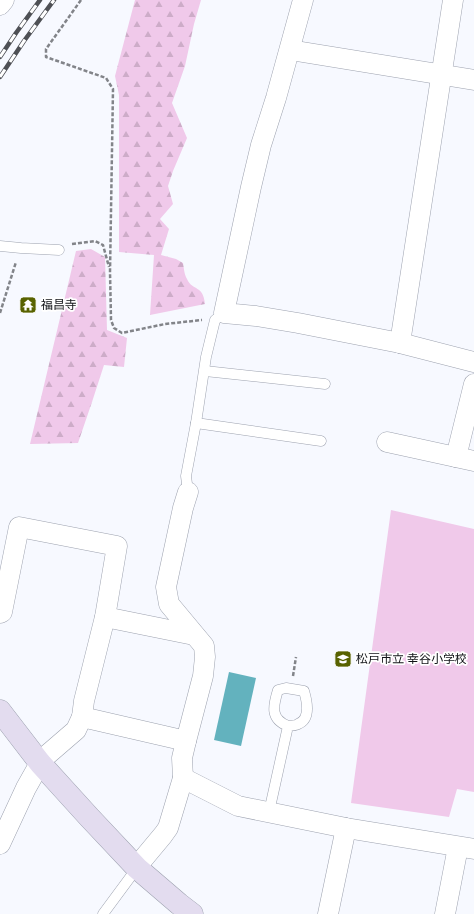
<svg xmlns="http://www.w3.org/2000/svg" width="474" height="914" font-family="'Times New Roman','Noto Sans JP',serif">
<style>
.green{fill:#f0c9ea}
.forest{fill:url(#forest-firs)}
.water{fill:#63b2be}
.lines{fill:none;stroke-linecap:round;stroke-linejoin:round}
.lane-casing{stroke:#9da2af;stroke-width:11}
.street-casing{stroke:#9da2af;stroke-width:21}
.secondary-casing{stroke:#9da2af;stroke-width:23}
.path{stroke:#828489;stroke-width:2.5;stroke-dasharray:4 2;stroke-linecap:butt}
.lane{stroke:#fff;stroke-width:10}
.street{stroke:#fff;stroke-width:20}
.secondary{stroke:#e3dcef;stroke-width:22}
.rail-casing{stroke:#4e5055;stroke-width:4.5}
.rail{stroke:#fff;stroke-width:3;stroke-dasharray:9;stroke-linecap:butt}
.labels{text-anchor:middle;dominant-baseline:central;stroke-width:3.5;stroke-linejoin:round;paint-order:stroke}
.poi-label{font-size:12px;fill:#111317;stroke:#fff;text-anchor:start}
</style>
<defs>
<pattern id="forest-firs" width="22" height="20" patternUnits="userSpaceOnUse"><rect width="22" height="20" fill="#f0c9ea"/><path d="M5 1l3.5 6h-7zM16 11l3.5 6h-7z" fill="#cdacc8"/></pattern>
</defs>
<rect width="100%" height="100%" fill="#f7f9ff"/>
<path class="green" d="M 391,510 L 474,529 L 474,792 L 457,789 L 449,817 L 351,803 Z"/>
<g class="forest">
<path d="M 135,0 L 201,0 L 194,24 L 185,66 L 172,103 L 187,138 L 173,171 L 168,186 L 173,204 L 160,219 L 169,229 L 161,255 L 176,259 L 183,263 C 184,268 184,274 187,279 C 193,292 203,284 205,304 L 150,315 L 154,255 L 119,252 L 119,95 L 115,76 Z"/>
<path d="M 91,249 L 105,257 L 107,330 L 127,338 L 124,367 L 104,365 L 92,402 L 78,443 L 30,444 L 76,251 Z"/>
</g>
<path class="water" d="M 229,672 L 256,678 L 241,746 L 214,740 Z"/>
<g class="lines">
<g class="lane-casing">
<g id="lane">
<path d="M 0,246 L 21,248 L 59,250"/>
<path d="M 205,371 L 325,384"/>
<path d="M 196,423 L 321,441"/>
<path d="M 188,492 L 186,476 L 196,423 L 206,357 L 215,320 L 224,313"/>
<path d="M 269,812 L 288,726 C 270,719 273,706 278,690 L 286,688 L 304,691 C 307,701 311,719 298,724 C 296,726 291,725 288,726"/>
<path d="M 103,914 L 137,868"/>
</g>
</g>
<g class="street-casing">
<g id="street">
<path d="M 303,0 L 276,98 L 261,145 L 251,187 L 224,313 L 256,316 L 298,323 L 400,343 L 474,362"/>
<path d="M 0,5 L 4,0"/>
<path d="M 290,50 L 474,80"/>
<path d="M 400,343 L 453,0"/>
<path d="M 387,442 L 474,461"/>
<path d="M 456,457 L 474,384"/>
<path d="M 0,613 L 2,612 L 19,527 L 117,546 L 105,617 L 84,701 L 82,717"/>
<path d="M 105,617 L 194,635"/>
<path d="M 183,778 L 238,806 L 346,828 L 474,849"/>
<path d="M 0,844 L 26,788 L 40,763 L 47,755 L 76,730 L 82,717 L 186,741"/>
<path d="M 137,868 L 143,859 L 163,835 L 168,828 L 183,778 L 182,758 L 186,741 L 203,676 L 205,657 L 204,646 L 169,604 L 166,587 L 183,508 L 188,492"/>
<path d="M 328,914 L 346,828"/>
<path d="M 445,914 L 458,847"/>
</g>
</g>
<g class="secondary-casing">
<path id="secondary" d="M 0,711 L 40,763 L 89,817 L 137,868 L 179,904 L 192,914"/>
</g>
<g class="path">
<path d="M 81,0 L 46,49 L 46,57 L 106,78 L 113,89 L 110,272 L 111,320 L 114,328 L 122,333 L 165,324 L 202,320"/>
<path d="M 72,244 L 95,241 L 103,245 L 109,267"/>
<path d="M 0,313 L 16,262"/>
<path d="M 293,676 L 296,657"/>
</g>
<use href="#lane" class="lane"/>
<use href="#street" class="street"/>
<use href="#secondary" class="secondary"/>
<g class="rail-casing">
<g id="rail">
<path d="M 0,57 L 16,33 L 40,0"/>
<path d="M 0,77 L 24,41 L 54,0"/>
</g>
</g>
<use href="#rail" class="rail"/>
</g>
<defs>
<g id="temple-square" transform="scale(0.9)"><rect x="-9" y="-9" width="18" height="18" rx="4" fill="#586200" stroke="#fff"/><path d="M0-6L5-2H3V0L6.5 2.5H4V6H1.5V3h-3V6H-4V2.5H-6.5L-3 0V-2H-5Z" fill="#fff"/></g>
<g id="school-square" transform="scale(0.9)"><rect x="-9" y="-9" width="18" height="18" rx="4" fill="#586200" stroke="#fff"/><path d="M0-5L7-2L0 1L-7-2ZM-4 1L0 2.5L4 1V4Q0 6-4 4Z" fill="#fff"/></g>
</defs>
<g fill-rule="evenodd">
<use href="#temple-square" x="28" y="305"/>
<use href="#school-square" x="343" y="659"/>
</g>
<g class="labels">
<g class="poi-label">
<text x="41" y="305">福昌寺</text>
<text x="356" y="659">松戸市立 幸谷小学校</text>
</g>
</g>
</svg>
